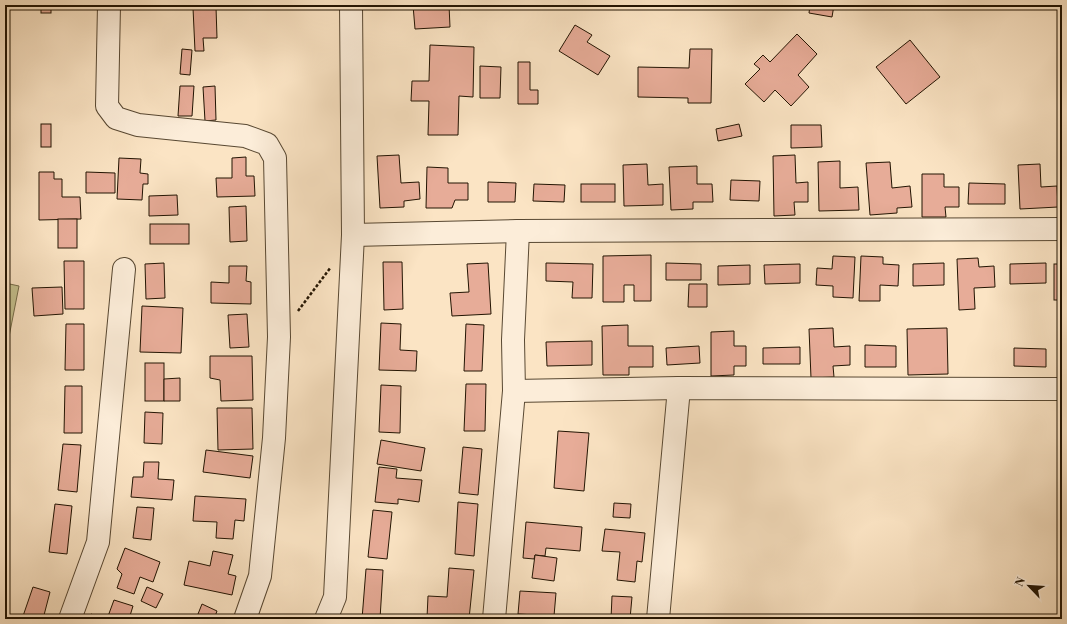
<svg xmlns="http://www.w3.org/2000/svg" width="1067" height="624" font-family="'Libre Bodoni',serif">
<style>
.green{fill:#c5c28f;stroke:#746b48}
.building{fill:#e7ac98;stroke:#221402}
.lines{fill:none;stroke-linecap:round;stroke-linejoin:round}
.minor-casing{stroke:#584832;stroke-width:24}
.path{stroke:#221402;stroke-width:2.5;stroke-dasharray:3 2;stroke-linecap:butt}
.minor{stroke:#fcedd9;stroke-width:22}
</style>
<rect width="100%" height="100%" fill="#fbe4c4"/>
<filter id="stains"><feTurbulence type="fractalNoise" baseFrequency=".005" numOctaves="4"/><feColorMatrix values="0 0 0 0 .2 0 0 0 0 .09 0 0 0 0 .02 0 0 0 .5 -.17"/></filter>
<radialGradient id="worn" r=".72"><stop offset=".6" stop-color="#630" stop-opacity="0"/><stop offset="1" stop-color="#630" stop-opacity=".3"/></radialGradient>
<path class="green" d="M 5,283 L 19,286 L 5,357 Z"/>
<g class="building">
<rect x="41" y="5" width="10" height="8"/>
<path d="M 413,5 L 449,5 L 450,27 L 415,29 Z"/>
<path d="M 810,5 L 834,5 L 832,17 L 809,13 Z"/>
<path d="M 216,7 L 217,38 L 203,38 L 204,51 L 195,51 L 193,8 Z"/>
<path d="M 575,25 L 592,35 L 587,42 L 610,56 L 598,75 L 559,51 Z"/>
<path d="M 797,34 L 817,54 L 798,75 L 809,87 L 791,106 L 775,90 L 764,102 L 745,84 L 760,69 L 754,64 L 763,55 L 770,62 Z"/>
<path d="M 910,40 L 940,77 L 906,104 L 876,67 Z"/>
<path d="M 430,45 L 474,47 L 473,97 L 459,96 L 458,135 L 428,135 L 429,101 L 411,101 L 412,81 L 429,81 Z"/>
<path d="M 182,49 L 192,50 L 190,75 L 180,74 Z"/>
<path d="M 690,49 L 712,49 L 711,103 L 688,103 L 688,98 L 638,97 L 638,67 L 689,68 Z"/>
<path d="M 518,62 L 530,62 L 530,90 L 538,90 L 538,104 L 518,104 Z"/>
<path d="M 480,66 L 501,67 L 500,98 L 480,98 Z"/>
<path d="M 180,86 L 194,86 L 192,116 L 178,116 Z"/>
<path d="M 215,86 L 216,120 L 205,121 L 203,87 Z"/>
<rect x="41" y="124" width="10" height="23"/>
<path d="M 739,124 L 742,136 L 718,141 L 716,129 Z"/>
<path d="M 791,125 L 821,125 L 822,147 L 791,148 Z"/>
<path d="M 399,155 L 401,183 L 419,182 L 420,199 L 404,201 L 404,207 L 380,208 L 377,156 Z"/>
<path d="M 795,155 L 796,183 L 808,182 L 808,202 L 794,202 L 795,215 L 774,216 L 773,156 Z"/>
<path d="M 246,157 L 246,176 L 254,176 L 255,196 L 217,197 L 216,178 L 232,178 L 232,158 Z"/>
<path d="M 119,158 L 141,159 L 140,173 L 148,174 L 148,184 L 143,184 L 142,200 L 117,199 Z"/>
<path d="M 840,161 L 840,188 L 858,187 L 859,210 L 819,211 L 818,162 Z"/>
<path d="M 890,162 L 892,188 L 910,186 L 912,207 L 897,208 L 897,213 L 870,215 L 866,163 Z"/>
<path d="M 647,164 L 648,185 L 663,184 L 663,205 L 624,206 L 623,165 Z"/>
<path d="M 1040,164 L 1041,187 L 1057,186 L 1058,207 L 1020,209 L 1018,165 Z"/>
<path d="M 697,166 L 697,184 L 712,184 L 713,202 L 693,202 L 693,209 L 671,210 L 669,167 Z"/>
<path d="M 427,167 L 448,168 L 448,183 L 468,183 L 468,200 L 455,200 L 452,208 L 426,208 Z"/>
<path d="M 39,172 L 54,172 L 54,179 L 62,179 L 62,197 L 80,197 L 81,219 L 39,220 Z"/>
<path d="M 86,172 L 115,173 L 115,193 L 86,193 Z"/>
<path d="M 922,174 L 944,174 L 944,187 L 959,187 L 959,207 L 945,207 L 946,217 L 922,217 Z"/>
<path d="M 731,180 L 760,181 L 759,201 L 730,200 Z"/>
<path d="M 488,182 L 516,183 L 515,202 L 488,202 Z"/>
<path d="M 969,183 L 1005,184 L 1005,204 L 968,204 Z"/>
<path d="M 534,184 L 565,185 L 564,202 L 533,201 Z"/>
<rect x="581" y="184" width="34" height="18"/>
<path d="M 177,195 L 178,215 L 149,216 L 149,196 Z"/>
<path d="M 246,206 L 247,241 L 230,242 L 229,207 Z"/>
<rect x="58" y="219" width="19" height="29"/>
<rect x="150" y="224" width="39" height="20"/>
<path d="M 651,255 L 651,301 L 634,301 L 634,285 L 624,285 L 624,302 L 603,302 L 603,256 Z"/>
<path d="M 833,256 L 855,257 L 853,298 L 833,297 L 833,286 L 816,285 L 817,268 L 832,269 Z"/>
<path d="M 861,256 L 883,257 L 883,264 L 899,265 L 898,286 L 880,285 L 880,301 L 859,301 Z"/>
<path d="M 978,258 L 979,267 L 994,266 L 995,287 L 974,288 L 975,309 L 959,310 L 957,259 Z"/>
<path d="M 64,261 L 84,261 L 84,309 L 65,309 Z"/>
<path d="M 383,262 L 402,262 L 403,309 L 384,310 Z"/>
<path d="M 164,263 L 165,298 L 146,299 L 145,264 Z"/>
<path d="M 488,263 L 491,314 L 452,316 L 450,293 L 469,292 L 467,264 Z"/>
<path d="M 546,263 L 593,264 L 592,298 L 572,298 L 573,282 L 546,281 Z"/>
<path d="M 666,263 L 701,264 L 701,280 L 666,280 Z"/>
<path d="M 944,263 L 944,285 L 913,286 L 913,264 Z"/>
<path d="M 1046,263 L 1046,283 L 1010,284 L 1010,264 Z"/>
<path d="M 800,264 L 800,283 L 765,284 L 764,265 Z"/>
<rect x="1054" y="264" width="8" height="36"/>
<path d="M 750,265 L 750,284 L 718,285 L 718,266 Z"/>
<path d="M 229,266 L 247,266 L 246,281 L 251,282 L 251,304 L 211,303 L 211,282 L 229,283 Z"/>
<path d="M 689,284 L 707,284 L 707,307 L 688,307 Z"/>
<path d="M 62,287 L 63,314 L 34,316 L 32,288 Z"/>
<path d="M 142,306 L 183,308 L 181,353 L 140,352 Z"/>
<path d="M 247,314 L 249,347 L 230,348 L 228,315 Z"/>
<path d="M 381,323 L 401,324 L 400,350 L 417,351 L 416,371 L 379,370 Z"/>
<path d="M 66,324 L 84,324 L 84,370 L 65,370 Z"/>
<path d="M 466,324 L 484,325 L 482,371 L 464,371 Z"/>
<path d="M 628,325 L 628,346 L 653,346 L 653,367 L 629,367 L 629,375 L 603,375 L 602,326 Z"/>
<path d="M 833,328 L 834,347 L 850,346 L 850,365 L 833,366 L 834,377 L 811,378 L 809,329 Z"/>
<path d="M 947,328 L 948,374 L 908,375 L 907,329 Z"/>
<path d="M 734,331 L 734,346 L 746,346 L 746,366 L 734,366 L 734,375 L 711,376 L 711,332 Z"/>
<path d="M 592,341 L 592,365 L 547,366 L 546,342 Z"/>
<path d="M 865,345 L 896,346 L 896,367 L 865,367 Z"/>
<path d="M 699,346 L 700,363 L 667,365 L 666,348 Z"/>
<path d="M 800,347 L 800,364 L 763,364 L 763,348 Z"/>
<path d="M 1014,348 L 1046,349 L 1046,367 L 1014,366 Z"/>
<path d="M 1060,349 L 1062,349 L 1062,368 L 1059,368 Z"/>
<path d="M 210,356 L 252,356 L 253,400 L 221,401 L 220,380 L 210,378 Z"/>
<rect x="145" y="363" width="19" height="38"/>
<path d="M 180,378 L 180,401 L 164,401 L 164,379 Z"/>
<path d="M 466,384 L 486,384 L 485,431 L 464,431 Z"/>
<path d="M 381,385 L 401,386 L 400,433 L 379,432 Z"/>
<path d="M 65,386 L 82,386 L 82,433 L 64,433 Z"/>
<path d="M 217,408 L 252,408 L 253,449 L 218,450 Z"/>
<path d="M 145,412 L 163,413 L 162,444 L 144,443 Z"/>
<path d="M 558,431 L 589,433 L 584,491 L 554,488 Z"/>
<path d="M 381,440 L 425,448 L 421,471 L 377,464 Z"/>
<path d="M 63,444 L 81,445 L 77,492 L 58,490 Z"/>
<path d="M 463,447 L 482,449 L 478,495 L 459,493 Z"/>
<path d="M 206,450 L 253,456 L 250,478 L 203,472 Z"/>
<path d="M 144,462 L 159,462 L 158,479 L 174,480 L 172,500 L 131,497 L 133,477 L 143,477 Z"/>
<path d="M 379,467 L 397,469 L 396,478 L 422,480 L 419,502 L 398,499 L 398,504 L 375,502 Z"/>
<path d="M 195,496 L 246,499 L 244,521 L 235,520 L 233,539 L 216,538 L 217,522 L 193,521 Z"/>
<path d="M 458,502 L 478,504 L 474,556 L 455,554 Z"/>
<path d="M 614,503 L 631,504 L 630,518 L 613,517 Z"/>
<path d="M 55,504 L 72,506 L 67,554 L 49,552 Z"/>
<path d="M 137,507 L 154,508 L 151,540 L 133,538 Z"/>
<path d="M 373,510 L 392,512 L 387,559 L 368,557 Z"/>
<path d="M 526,522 L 582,527 L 580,551 L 546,548 L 545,556 L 535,555 L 534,559 L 523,558 Z"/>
<path d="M 605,529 L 645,533 L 642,562 L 637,561 L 635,582 L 617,580 L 620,552 L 602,551 Z"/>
<path d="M 125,548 L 160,562 L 153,582 L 140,577 L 134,594 L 117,588 L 122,574 L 117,569 Z"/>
<path d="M 213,551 L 233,555 L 228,574 L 236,576 L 232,595 L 184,585 L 189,561 L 210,566 Z"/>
<path d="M 535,555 L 557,558 L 554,581 L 532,578 Z"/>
<path d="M 449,568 L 474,570 L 469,619 L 427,618 L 428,596 L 447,597 Z"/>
<path d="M 366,569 L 383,570 L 380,619 L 362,619 Z"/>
<path d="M 33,587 L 50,592 L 43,619 L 22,619 Z"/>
<path d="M 147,587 L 163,594 L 156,608 L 141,601 Z"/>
<path d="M 520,591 L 556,593 L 554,616 L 518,614 Z"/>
<path d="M 612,596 L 632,597 L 630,619 L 611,619 Z"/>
<path d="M 114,600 L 133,606 L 129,619 L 107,619 Z"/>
<path d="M 202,604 L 217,611 L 214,619 L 196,619 Z"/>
<path d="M 91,614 L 106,619 L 89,619 Z"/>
</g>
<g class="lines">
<g class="minor-casing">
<g id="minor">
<path d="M 109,5 L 107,106 L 116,118 L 138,125 L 245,136 L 267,144 L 275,158 L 279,337 L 274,438 L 260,576 L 245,619"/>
<path d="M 353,235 L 518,231 L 1062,229"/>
<path d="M 514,391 L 679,388"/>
<path d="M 70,619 L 98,542 L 124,269"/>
<path d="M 326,619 L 335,597 L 353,235 L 351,5"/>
<path d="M 494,619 L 514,391 L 513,340 L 518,231"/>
<path d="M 658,619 L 679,388 L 1062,389"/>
</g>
</g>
<path class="path" d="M 298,311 L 331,267"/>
<use href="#minor" class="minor"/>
</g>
<rect width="1067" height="624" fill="none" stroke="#fbe4c4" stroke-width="20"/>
<rect x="6" y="6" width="1055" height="612" fill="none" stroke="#221402" stroke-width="2"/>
<rect x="10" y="10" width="1047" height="604" fill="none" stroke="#221402"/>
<g transform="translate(1029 586) rotate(295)" stroke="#fcedd9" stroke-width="3" paint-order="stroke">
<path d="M0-3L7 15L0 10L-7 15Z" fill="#221402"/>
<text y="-6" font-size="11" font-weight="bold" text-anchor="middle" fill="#221402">N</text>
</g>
<rect width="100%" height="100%" filter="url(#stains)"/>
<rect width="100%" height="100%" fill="url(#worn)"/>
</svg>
